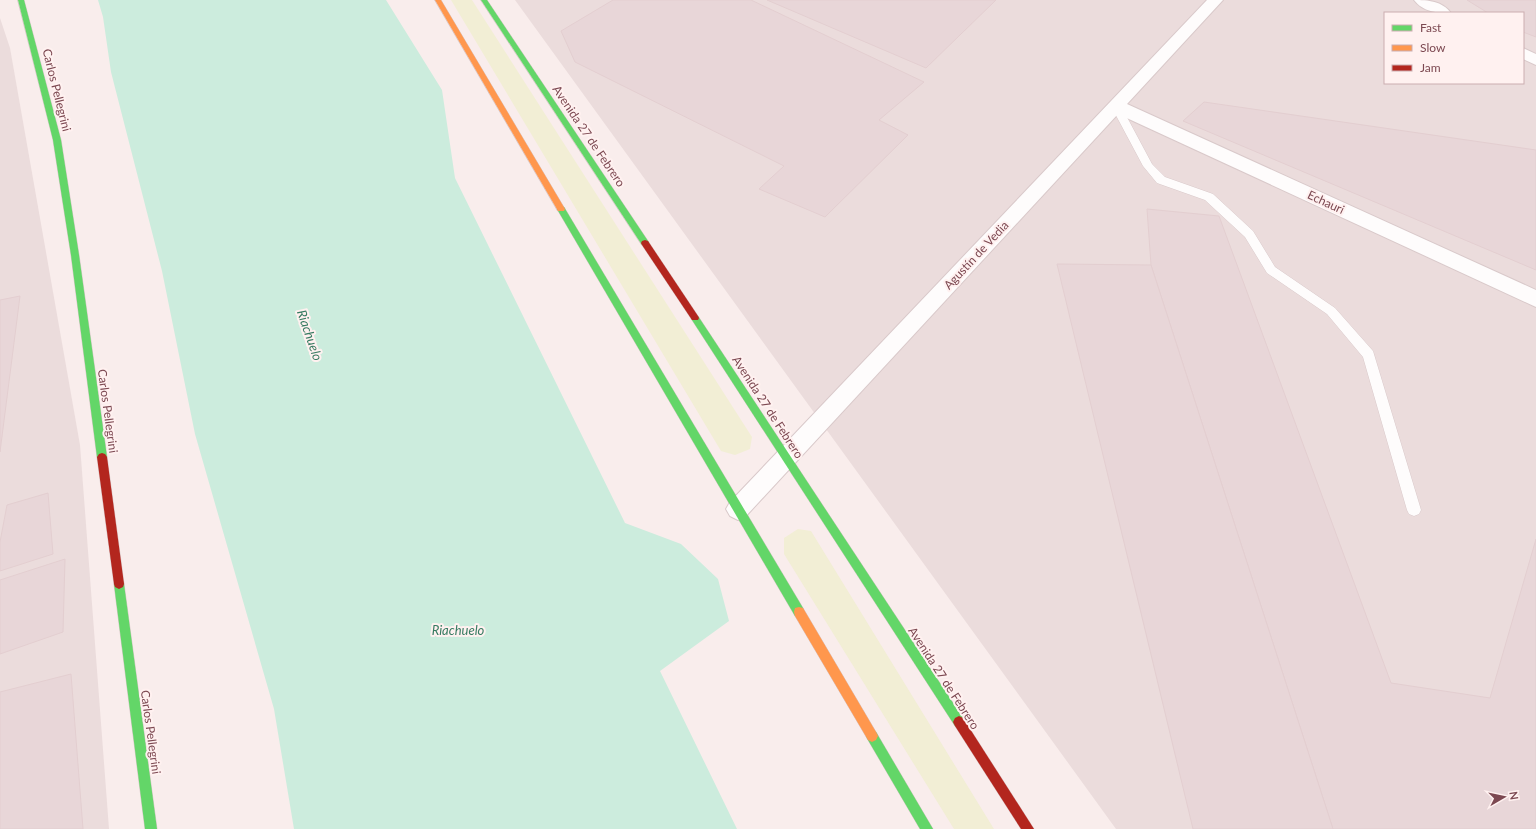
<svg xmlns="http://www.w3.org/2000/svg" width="1536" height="829" font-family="Lato,sans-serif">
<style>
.industrial{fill:#ebdcdc;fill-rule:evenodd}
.green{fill:#f2eed5}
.water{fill:#ccecdd}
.building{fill:#e8d6d8;stroke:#e3ced0}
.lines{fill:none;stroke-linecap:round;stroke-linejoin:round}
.lane-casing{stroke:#d9c9ca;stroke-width:1}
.street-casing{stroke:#d9c9ca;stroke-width:2}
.fast-casing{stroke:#d9c8c9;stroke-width:1}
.slow-casing{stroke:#d9c8c9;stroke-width:1}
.jam-casing{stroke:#d9c8c9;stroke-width:1}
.lane{fill:#fefcfc;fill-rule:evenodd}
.street{fill:#fefcfc;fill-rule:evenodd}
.fast{fill:#63d668;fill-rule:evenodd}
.slow{fill:#ff974d;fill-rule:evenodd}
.jam{fill:#b3261e;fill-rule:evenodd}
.labels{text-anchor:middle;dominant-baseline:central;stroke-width:4;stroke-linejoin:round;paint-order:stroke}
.street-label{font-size:12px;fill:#7c4851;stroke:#fff1f0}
.water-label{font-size:13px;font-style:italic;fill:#377b61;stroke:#fff1f0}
</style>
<rect width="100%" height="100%" fill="#f9edec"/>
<g class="industrial">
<path d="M 515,0 L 1536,0 L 1536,829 L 1116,829 ZM 1385,13 L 1523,13 L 1523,83 L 1385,83 Z"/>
<path d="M 0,18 L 10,48 L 80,445 L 109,829 L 0,829 Z"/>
</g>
<g class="green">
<path d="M 451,0 L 472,0 L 752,437 L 750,449 L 735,455 L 721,451 Z"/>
<path d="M 798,529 L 811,531 L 994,829 L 954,829 L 784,554 L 784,538 Z"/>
</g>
<path class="water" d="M 98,0 L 386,0 L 442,90 L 455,178 L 625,523 L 681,544 L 718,579 L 729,621 L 660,671 L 737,829 L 294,829 L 274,709 L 195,434 L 162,271 L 111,72 L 103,17 Z"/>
<g class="building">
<path d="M 613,0 L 751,0 L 924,82 L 879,120 L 908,135 L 825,217 L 759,189 L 784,166 L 575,62 L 561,31 Z"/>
<path d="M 767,0 L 996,0 L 926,68 Z"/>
<path d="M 1467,0 L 1536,0 L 1536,37 L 1523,32 L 1523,13 L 1488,13 Z"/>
<path d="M 1204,102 L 1536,150 L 1536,270 L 1183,121 Z"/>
<path d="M 1147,209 L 1219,216 L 1391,683 L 1490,698 L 1536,539 L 1536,829 L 1333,829 L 1151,265 Z"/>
<path d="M 1057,264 L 1151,265 L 1333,829 L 1193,829 Z"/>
<path d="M 20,296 L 0,452 L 0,300 Z"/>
<path d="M 48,493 L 53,554 L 0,571 L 0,542 L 7,505 Z"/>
<path d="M 65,559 L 63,632 L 0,654 L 0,580 Z"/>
<path d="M 71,674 L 83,829 L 0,829 L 0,692 Z"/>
</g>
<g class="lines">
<g class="lane-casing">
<path id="lane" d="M 1116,103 L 1121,106 L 1152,164 L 1165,177 L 1213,194 L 1253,231 L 1275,267 L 1335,308 L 1373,351 L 1421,510 L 1419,514 L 1414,516 L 1409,514 L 1407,510 L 1363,357 L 1327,314 L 1267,273 L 1245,237 L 1205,200 L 1157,183 L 1143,166 L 1111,106 Z"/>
</g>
<g class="street-casing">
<g id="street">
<path d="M 1207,0 L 1223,0 L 1127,104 L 1536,290 L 1536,307 L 1118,114 L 746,516 L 738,520 L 730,516 L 726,509 L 730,502 Z"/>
<path d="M 1414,0 C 1428,0 1442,1 1451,13 C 1437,13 1423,12 1414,0 Z"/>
<path d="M 1523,48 L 1536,54 L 1536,65 L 1523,59 Z"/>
</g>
</g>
<g class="fast-casing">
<g id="fast">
<path d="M 18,0 L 24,0 L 61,140 L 79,255 L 107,457 L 105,460 L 102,461 L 99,460 L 97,457 L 71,255 L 53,140 Z"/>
<path d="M 481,0 L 487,0 L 648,241 L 649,243 L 648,245 L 642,245 Z"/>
<path d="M 561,206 L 564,207 L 803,608 L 804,612 L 803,616 L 799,617 L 795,616 L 557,209 Z"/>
<path d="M 695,315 L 698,316 L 963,718 L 965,722 L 963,726 L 959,728 L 955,726 L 692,320 L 691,318 Z"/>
<path d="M 119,579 L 123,581 L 124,584 L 157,829 L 145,829 L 114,584 L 115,581 Z"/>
<path d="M 872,730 L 876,732 L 933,829 L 920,829 L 868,740 L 866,736 L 868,732 Z"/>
</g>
</g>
<g class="slow-casing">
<g id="slow">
<path d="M 435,0 L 441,0 L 565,209 L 564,211 L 558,211 Z"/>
<path d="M 799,607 L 803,608 L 876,732 L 878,736 L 876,740 L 872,742 L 868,740 L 795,616 L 794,612 L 795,608 Z"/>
</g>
</g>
<g class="jam-casing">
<g id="jam">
<path d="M 645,240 L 648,241 L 698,316 L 699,318 L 698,320 L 692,320 L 642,245 L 641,243 L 642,241 Z"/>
<path d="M 102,453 L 105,454 L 107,457 L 124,584 L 123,587 L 119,589 L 115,587 L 114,584 L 97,457 L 99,454 Z"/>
<path d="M 959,716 L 963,718 L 1034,829 L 1021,829 L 955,726 L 953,722 L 955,718 Z"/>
</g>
</g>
<use href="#lane" class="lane"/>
<use href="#street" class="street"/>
<use href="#fast" class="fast"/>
<use href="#slow" class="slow"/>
<use href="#jam" class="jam"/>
</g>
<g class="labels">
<g class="street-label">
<text transform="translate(57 90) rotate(76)">Carlos Pellegrini</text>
<text transform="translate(589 136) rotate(56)">Avenida 27 de Febrero</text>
<text transform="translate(1326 202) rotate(25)">Echauri</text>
<text transform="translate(976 255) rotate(-47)">Agustín de Vedia</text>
<text transform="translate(768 407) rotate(57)">Avenida 27 de Febrero</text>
<text transform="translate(108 411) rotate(82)">Carlos Pellegrini</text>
<text transform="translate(944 678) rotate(57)">Avenida 27 de Febrero</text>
<text transform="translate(151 732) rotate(82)">Carlos Pellegrini</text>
</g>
<g class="water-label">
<text transform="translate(310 335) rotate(71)">Riachuelo</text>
<text x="458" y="630">Riachuelo</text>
</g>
</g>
<rect x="1384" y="12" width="140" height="72" fill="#fff1f0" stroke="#cbadb0"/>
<rect x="1392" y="25" width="20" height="6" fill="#63d668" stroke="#cbadb0"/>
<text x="1420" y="32" font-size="12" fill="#7c4851">Fast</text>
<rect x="1392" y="45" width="20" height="6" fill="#ff974d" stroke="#cbadb0"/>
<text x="1420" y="52" font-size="12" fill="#7c4851">Slow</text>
<rect x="1392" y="65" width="20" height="6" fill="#b3261e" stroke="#cbadb0"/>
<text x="1420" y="72" font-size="12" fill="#7c4851">Jam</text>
<g transform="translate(1504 797) rotate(81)" stroke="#fff1f0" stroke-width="3" paint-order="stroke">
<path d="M0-3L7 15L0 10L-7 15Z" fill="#7c4851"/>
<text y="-6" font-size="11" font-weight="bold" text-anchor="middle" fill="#7c4851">N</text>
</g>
</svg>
